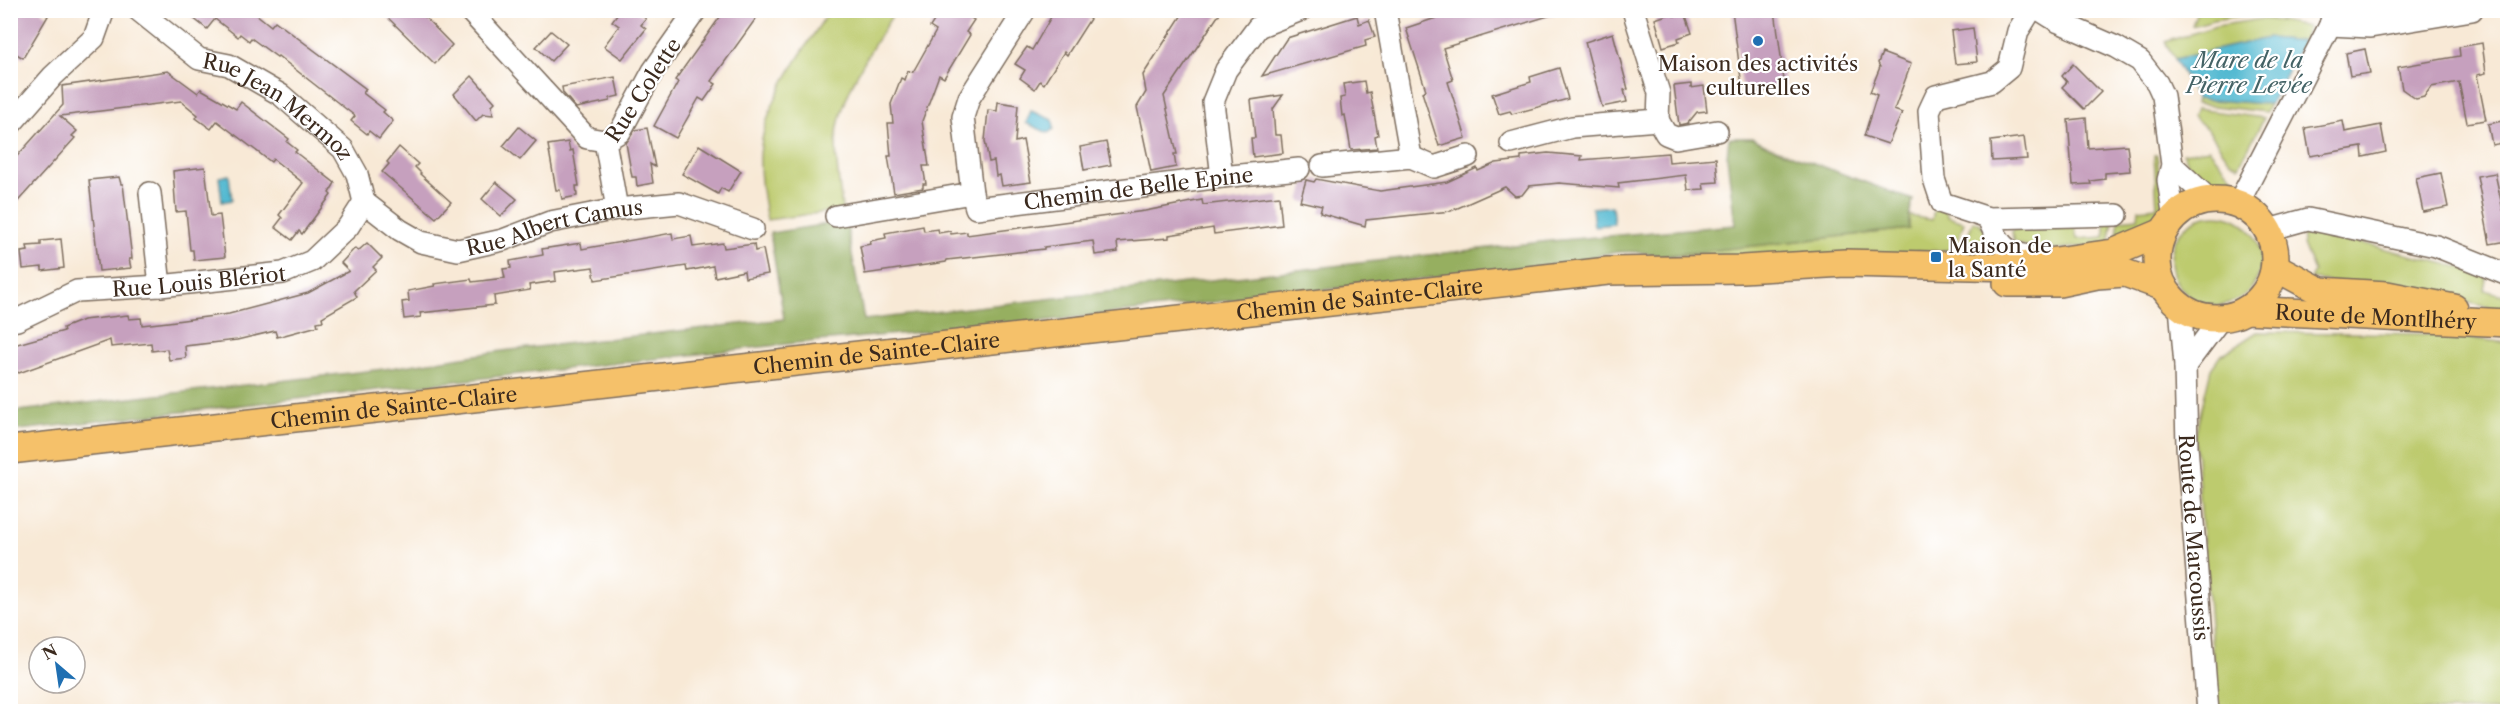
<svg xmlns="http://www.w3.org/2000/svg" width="2518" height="722" font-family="'Libre Caslon Text',serif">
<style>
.green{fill:#bdcb6e;stroke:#7c7a46;stroke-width:1.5}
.forest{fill:#96af61;stroke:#686c40;stroke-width:1.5}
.water{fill:#52b9d1;stroke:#467278;stroke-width:1.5}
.building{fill:#c6a0be}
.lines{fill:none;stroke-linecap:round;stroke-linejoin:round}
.minor-casing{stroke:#7d6d5e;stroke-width:24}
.major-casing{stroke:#7d6d5e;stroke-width:30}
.minor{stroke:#fff;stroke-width:21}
.major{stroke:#f5c16b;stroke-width:27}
.poi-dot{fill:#1f6fb2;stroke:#fff;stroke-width:2}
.labels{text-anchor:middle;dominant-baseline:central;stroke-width:4.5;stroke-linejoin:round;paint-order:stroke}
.poi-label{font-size:21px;fill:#3b2a1e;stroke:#fff}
.street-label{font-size:21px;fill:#3b2a1e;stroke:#fff}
.water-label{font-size:22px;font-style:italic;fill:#446366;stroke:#fff}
</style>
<rect width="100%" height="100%" fill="#fff"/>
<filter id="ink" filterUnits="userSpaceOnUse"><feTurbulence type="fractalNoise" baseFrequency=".0167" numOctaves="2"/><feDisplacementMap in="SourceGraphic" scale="12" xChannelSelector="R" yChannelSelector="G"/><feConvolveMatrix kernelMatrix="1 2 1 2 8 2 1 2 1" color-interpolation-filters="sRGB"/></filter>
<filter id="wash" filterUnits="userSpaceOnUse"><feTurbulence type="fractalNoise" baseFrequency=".008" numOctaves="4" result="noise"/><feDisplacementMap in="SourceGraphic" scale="24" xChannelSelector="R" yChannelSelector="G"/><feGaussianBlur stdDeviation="1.35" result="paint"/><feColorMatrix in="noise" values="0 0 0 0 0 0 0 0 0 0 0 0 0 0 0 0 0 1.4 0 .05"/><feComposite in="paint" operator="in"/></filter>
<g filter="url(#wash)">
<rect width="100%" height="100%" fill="#f8e9d6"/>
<g class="green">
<path d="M 2266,10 L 2266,12 L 2214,20 L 2192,26 L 2197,11 Z"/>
<path d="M 829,11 L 895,11 C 874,45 848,83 839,122 C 832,150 840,182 842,210 L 767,220 C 763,199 759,176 760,155 C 764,100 801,55 829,11 Z"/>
<path d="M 2261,19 L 2282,21 L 2308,27 L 2303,41 L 2268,38 L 2175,59 L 2165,42 L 2216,26 Z"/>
<path d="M 2197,99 L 2270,104 L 2266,112 L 2196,104 Z"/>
<path d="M 2196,109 L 2264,118 L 2239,166 L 2230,161 L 2209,131 L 2193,116 Z"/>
<path d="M 2209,149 L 2234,179 C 2207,195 2194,177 2183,153 Z"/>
<path d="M 2154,155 L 2157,155 C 2164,213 2175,213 2116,242 L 2119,220 L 2138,218 L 2139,209 L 2157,207 Z"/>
<path d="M 1935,206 L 1945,210 L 1948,217 L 1964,222 L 1955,250 L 1917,251 L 1916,258 L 1660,256 L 1909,229 L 1909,216 L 1932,220 Z"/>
<circle cx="2216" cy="260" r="45"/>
<path d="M 1973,221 L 1979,223 L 2004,253 L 1963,257 L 1963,249 Z"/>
<path d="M 2113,221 L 2109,243 C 2083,246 2035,256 2013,241 L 2012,231 L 2016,227 L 2074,222 L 2077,239 L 2105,237 L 2105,222 Z"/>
<path d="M 2302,228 L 2487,274 L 2484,290 L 2507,296 L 2507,311 L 2428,294 L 2310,279 L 2314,272 L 2303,244 Z"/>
<path d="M 2257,332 L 2439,334 L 2507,343 L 2507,711 L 2217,711 L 2195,436 L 2211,369 L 2220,356 Z"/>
</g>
<path class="forest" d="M 1729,138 L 1752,138 L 1773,148 L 1913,200 L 1909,216 L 1909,229 L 1660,256 C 1630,248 1603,252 1574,262 L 1025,323 L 796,343 L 11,431 L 10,412 L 384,369 L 502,351 L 784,319 L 770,233 L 846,221 L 864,320 L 1550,241 L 1735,225 L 1727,157 Z"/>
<g class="water">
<path d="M 2268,38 L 2303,41 L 2270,104 L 2197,99 L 2175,59 Z"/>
<path d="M 1031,111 L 1053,120 L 1054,129 L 1048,133 L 1026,123 Z"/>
<path d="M 229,175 L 232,200 L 222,202 L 219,177 Z"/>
<path d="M 1612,206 L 1614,224 L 1594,226 L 1592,208 Z"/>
</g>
<g id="blocks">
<g class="building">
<path d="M 17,10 L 40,10 L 48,16 L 23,58 L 10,50 L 10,21 Z"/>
<path d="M 183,10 L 251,10 L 271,26 L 275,21 L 366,89 L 363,93 L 385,110 L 383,112 L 393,121 L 379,139 L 369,131 L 367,134 L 351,121 L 355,116 L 278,56 L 277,57 L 251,38 L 249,41 L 240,34 L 238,37 L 215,19 L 207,29 Z"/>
<path d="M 380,10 L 418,10 L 452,45 L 435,64 Z"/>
<path d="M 620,10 L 635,10 L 646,19 L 641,25 L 646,29 L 622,59 L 604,46 L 619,26 L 612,21 Z"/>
<path d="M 725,10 L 762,10 L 711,81 L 716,84 L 704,101 L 699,98 L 676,138 L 654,126 L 678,82 L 675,80 Z"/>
<path d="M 941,10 L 976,10 L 971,18 L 974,20 L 966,32 L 970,35 L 944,78 L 939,75 L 922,121 L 929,166 L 923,166 L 926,184 L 923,184 L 923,188 L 894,193 L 888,156 L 891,156 L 888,123 L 893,123 L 891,104 L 901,78 L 905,80 L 908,71 L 913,72 L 936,31 L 930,27 Z"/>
<path d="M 1055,10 L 1076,10 L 1090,19 L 1067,55 L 1064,52 L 1044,84 L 1040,81 L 1035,89 L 1020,78 L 1025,70 L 1015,64 L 1027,47 L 1032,50 Z"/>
<path d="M 1185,10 L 1222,10 L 1164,96 L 1177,154 L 1174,154 L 1176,167 L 1151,172 L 1137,107 L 1146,92 L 1143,75 Z"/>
<path d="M 1450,10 L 1555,10 L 1555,14 L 1443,48 L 1453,80 L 1448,82 L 1466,138 L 1439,146 L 1422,92 L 1426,90 L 1406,28 L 1451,13 Z"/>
<path d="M 1732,10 L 1775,10 L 1785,88 L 1743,94 Z"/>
<path d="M 1673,13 L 1674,16 L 1685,13 L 1692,33 L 1678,38 L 1679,42 L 1663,47 L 1655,19 Z"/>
<path d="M 1357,16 L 1359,24 L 1369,20 L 1375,37 L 1365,40 L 1366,46 L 1262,76 L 1287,38 Z"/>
<path d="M 1973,28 L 1977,62 L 1955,64 L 1951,31 Z"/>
<path d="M 551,31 L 567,44 L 551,61 L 536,47 Z"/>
<path d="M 1613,33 L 1628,89 L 1624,90 L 1627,102 L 1602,107 L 1585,42 Z"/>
<path d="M 2482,43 L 2486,73 L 2477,75 L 2486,120 L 2467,123 L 2459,82 L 2431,87 L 2424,97 L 2416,99 L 2402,89 L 2398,67 L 2460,56 L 2459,47 Z"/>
<path d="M 2365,49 L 2370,73 L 2350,76 L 2346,53 Z"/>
<path d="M 1882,53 L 1911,64 L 1894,110 L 1902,113 L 1888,144 L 1864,136 L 1877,95 L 1870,92 L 1880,67 L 1878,63 Z"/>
<path d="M 2073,64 L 2101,92 L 2084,109 L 2062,87 L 2067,82 L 2062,76 Z"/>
<path d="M 1559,68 L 1568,99 L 1512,114 L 1510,111 L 1499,114 L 1492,94 L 1531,82 L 1530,77 Z"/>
<path d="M 168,71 L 198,93 L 201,89 L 236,109 L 241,102 L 289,139 L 287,142 L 297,150 L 295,152 L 335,183 L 329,193 L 331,195 L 302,234 L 299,231 L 292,240 L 275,227 L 282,218 L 279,215 L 303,183 L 273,159 L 271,162 L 217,121 L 211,129 L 196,118 L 198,115 L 181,101 L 60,116 L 77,131 L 72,136 L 75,138 L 10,210 L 10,164 L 63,105 L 62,86 Z"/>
<path d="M 472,76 L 495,102 L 492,105 L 493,115 L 483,114 L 476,121 L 454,94 Z"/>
<path d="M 615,77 L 619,96 L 610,98 L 610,101 L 576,108 L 563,93 L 562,87 Z"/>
<path d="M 1364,81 L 1366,93 L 1370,92 L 1378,135 L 1375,136 L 1377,148 L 1351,150 L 1345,115 L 1342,116 L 1340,98 L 1345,97 L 1343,84 Z"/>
<path d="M 1691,84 L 1691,88 L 1704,86 L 1707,111 L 1697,112 L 1688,123 L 1679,125 L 1674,86 Z"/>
<path d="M 1283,95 L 1273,109 L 1275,135 L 1281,135 L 1283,153 L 1253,157 L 1251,138 L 1255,138 L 1251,100 Z"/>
<path d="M 998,102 L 1018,105 L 1015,142 L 1023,140 L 1031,182 L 1002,186 L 1000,175 L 996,176 L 994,161 L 989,162 L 985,141 L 988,110 L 997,111 Z"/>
<path d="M 2086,118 L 2088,148 L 2127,145 L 2130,171 L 2105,173 L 2105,179 L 2090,181 L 2091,184 L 2073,185 L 2068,120 Z"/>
<path d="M 2508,120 L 2508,142 L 2492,145 L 2488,124 Z"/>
<path d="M 2343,121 L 2345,132 L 2381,125 L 2386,152 L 2363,157 L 2362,147 L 2310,156 L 2305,128 Z"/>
<path d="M 519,127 L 536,141 L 520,160 L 503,146 Z"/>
<path d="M 647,128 L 655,167 L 650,164 L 653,183 L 637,186 L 636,177 L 632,177 L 626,143 L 635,130 Z"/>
<path d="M 2024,137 L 2027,159 L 1992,161 L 1991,141 Z"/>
<path d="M 568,142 L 570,151 L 573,150 L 579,186 L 576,186 L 577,196 L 562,199 L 560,190 L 556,190 L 548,145 Z"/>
<path d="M 1106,142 L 1111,165 L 1084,170 L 1080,147 Z"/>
<path d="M 699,145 L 741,171 L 728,192 L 721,188 L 718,194 L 682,174 Z"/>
<path d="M 399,147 L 418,164 L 415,167 L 421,173 L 420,174 L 451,202 L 436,218 L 382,172 L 389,164 L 387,162 Z"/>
<path d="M 1548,153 L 1582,156 L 1581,160 L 1668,153 L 1669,162 L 1716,158 L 1718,182 L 1703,183 L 1704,189 L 1688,190 L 1686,175 L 1618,183 L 1619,188 L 1559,183 L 1529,186 L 1522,195 L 1515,196 L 1505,187 L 1451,211 L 1366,220 L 1365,226 L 1320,213 L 1322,206 L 1300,201 L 1306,180 L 1314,182 L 1316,179 L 1380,191 L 1447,182 L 1477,168 L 1478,171 L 1496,163 L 1521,160 L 1521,156 Z"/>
<path d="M 205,167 L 211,216 L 220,215 L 225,257 L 194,260 L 193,250 L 190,250 L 186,211 L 176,212 L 173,171 Z"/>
<path d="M 2441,173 L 2448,207 L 2423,212 L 2416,178 Z"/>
<path d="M 2495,173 L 2503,210 L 2508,209 L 2508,241 L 2490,244 L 2477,176 Z"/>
<path d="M 119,177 L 121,184 L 123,184 L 132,259 L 129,259 L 131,268 L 99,271 L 89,180 Z"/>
<path d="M 496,182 L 517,199 L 501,216 L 482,199 Z"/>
<path d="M 1279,196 L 1282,225 L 1214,234 L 1213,228 L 1169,235 L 1169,238 L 1117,242 L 1118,252 L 1095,255 L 1093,241 L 1044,247 L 1044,249 L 947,260 L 946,262 L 865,274 L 860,246 L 871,244 L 870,241 L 886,238 L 885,233 L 923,226 L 924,231 L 938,229 L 939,233 L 950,231 L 951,234 L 967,232 L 967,235 L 1145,211 L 1202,200 L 1203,205 Z"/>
<path d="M 672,233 L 673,239 L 691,236 L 693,247 L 723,243 L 724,248 L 754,244 L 755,251 L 763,249 L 768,274 L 745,278 L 744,271 L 715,277 L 713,266 L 687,271 L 686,266 L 595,280 L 593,267 L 555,272 L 556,281 L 529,285 L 530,290 L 494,296 L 495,305 L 420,313 L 421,317 L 404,319 L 402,302 L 409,301 L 408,291 L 435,286 L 434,284 L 471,279 L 472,282 L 505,278 L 503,269 L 511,268 L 510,261 L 543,255 L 542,249 L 581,243 L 582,249 Z"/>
<path d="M 61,239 L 64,268 L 42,271 L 42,267 L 23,269 L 21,252 L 28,251 L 27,246 L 41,245 L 41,241 Z"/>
<path d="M 367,243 L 382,258 L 373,267 L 376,270 L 354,291 L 357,297 L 322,317 L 323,321 L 317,322 L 318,326 L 277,337 L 275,331 L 237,340 L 185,346 L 186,358 L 169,360 L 167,349 L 152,351 L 151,343 L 111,347 L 110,340 L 19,373 L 10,368 L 10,346 L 64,331 L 63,328 L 83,320 L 128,315 L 129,319 L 141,318 L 142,325 L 168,322 L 229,314 L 308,293 L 349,271 L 341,263 L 355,248 L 358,251 Z"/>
</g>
</g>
</g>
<g filter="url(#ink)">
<use href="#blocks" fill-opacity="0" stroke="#7d6d5e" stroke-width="1.5"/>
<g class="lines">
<g class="minor-casing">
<g id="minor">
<path id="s1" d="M 138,10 L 199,59 L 229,65 L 281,95 L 343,149 L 357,174 L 364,202"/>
<path d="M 469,10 L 587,138 L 605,141"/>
<path id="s2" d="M 1025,10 L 969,98 L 963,117 L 972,193 L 976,208 L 1222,177 L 1299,169"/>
<path d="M 1385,10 L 1411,157"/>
<path d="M 1633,10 L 1659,93 L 1658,120"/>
<path d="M 2031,10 L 2018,31 L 2009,68 L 1992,82 L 1936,96 L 1929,111 L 1934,179 L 1942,203 L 1988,218 L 2117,215"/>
<path d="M 2040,10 L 2059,22 L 2116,47 L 2140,61 L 2157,83 L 2163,96 L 2172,165 L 2168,180 L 2174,218"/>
<path d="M 2330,25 L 2370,27 L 2472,10"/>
<path d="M 1658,120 L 1666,134 L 1676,138 L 1717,131"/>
<path d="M 10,125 L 53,76 L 94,38 L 104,10"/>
<path d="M 1511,143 L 1572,127 L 1658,120"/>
<path d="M 2172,165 L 2210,200"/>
<path d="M 1322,166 L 1411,157 L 1434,167 L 1468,156"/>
<path d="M 1222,177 L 1213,102 L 1226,70 L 1258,27 L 1301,10"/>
<path d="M 150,193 L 160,286"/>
<path id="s3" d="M 364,202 L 400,230 L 421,242 L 458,250 L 503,240 L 550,222 L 617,209 L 679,203 L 753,229"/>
<path d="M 2238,204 L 2330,25 L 2334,10"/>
<path d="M 617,209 L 605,141 L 620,132 L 653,71 L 696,10"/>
<path d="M 836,216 L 972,193"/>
<path d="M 1988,218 C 2001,251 2009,254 2044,259"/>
<path d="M 2268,230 L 2308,219 L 2436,246 L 2508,275"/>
<path id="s4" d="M 2180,306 L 2185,366 L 2187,446 L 2208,712"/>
<path id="s5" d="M 10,321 L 17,320 L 77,291 L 160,286 L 283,273 L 312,261 L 348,227 L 364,202"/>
<path d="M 2185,366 L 2221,318"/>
</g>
</g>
<g class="major-casing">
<g id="major">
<circle cx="2216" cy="259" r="59"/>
<path d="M 2275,267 L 2320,291 L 2387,295 L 2454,308"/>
<path d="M 2007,283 L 2059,283 L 2097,275 L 2125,273 L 2164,287"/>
<path id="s6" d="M 2246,310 L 2508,323"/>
<path id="s7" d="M 10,450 L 1608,271 L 1742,269 L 1845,263 L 2014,267 L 2113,253 L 2163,232"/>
</g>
</g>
<use href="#minor" class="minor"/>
<use href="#major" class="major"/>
</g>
</g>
<g class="poi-dot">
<circle cx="1758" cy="41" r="6"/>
<rect x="1930" y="251" width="12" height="12" rx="3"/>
</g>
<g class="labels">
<g class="poi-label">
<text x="1758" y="63">Maison des activités<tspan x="1758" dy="24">culturelles</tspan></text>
<text x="1948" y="245" text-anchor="start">Maison de<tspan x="1948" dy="24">la Santé</tspan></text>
</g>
<g class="street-label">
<text transform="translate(643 90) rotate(-57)">Rue Colette</text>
<text stroke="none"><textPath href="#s1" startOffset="172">Rue Jean Mermoz</textPath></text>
<text stroke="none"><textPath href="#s2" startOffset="380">Chemin de Belle Epine</textPath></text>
<text stroke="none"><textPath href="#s3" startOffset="207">Rue Albert Camus</textPath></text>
<text stroke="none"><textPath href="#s5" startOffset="196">Rue Louis Blériot</textPath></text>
<text stroke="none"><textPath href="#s7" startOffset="1358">Chemin de Sainte-Claire</textPath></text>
<text stroke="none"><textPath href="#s6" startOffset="130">Route de Montlhéry</textPath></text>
<text stroke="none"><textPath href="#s7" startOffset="872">Chemin de Sainte-Claire</textPath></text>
<text stroke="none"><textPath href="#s7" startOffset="386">Chemin de Sainte-Claire</textPath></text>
<text stroke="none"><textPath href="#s4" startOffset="232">Route de Marcoussis</textPath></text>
</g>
<g class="water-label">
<text x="2249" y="60">Mare de la<tspan x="2249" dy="25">Pierre Levée</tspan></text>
</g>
</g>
<rect width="2518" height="722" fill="none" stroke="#fff" stroke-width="36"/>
<g transform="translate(57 665) rotate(331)"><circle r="28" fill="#ffffff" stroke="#b1aaa5" stroke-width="1.5"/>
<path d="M0-4.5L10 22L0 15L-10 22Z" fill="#1f6fb2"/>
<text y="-9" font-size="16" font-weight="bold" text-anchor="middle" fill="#3b2a1e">N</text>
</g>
</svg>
